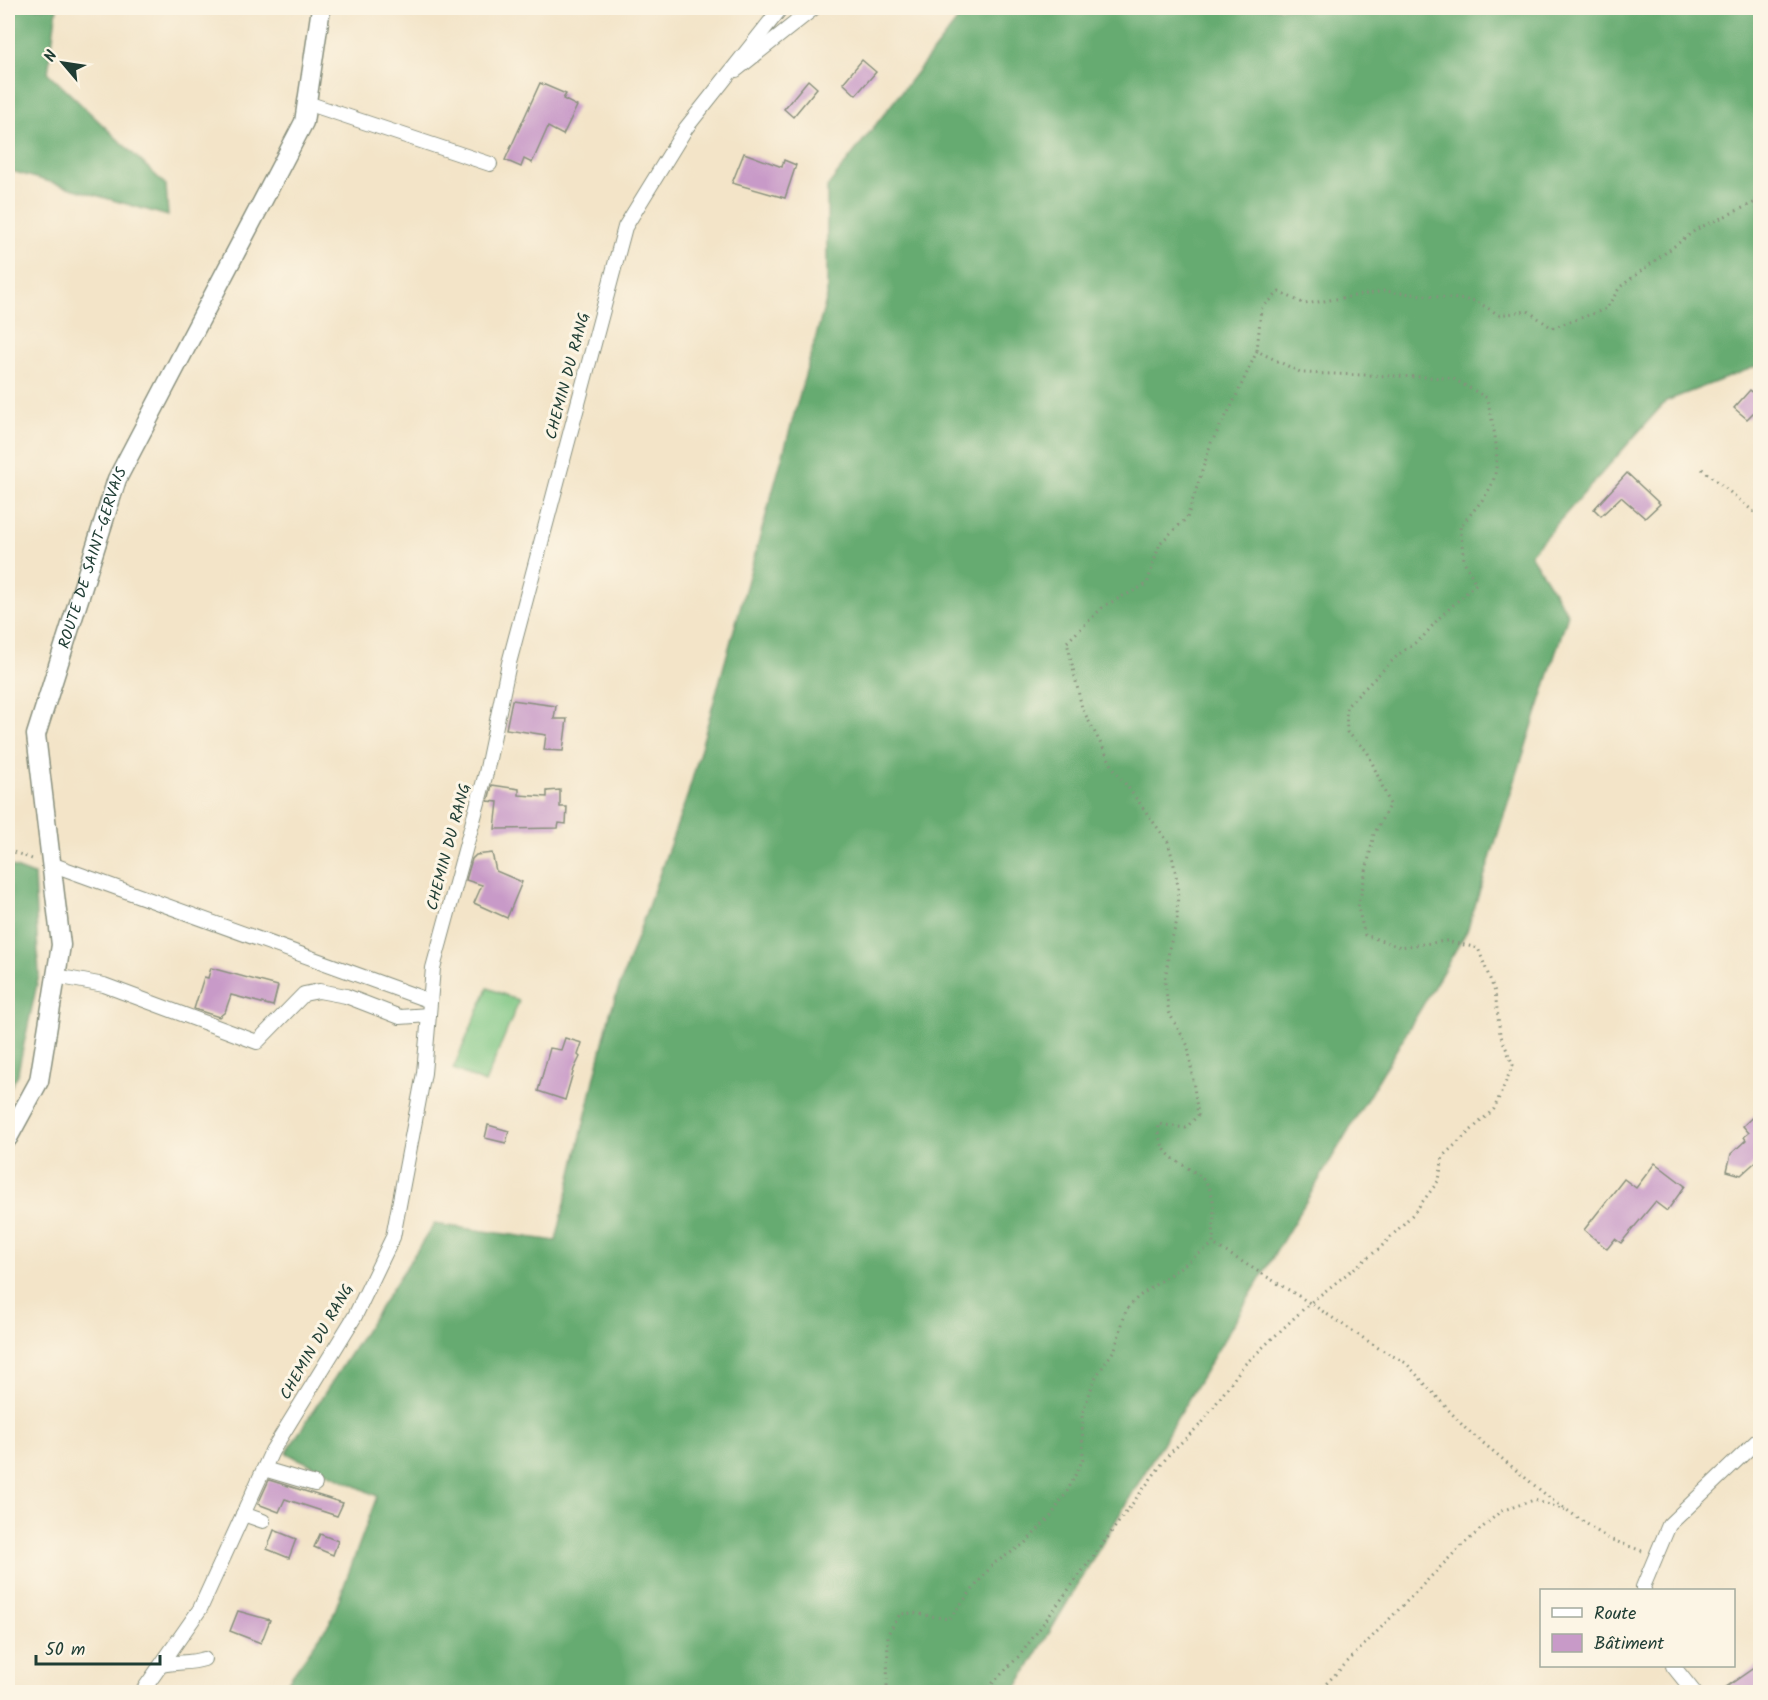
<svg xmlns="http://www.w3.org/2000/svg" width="1768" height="1700" font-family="Kalam,sans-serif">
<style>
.green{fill:#7dc683;stroke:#4e825c;stroke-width:1.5}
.forest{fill:#66ab71;stroke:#427452;stroke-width:1.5}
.building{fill:#c89ac8}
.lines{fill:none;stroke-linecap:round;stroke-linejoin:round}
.minor-casing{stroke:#89907e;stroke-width:16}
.tertiary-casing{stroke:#89907e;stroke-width:21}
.path{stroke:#89907e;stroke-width:3;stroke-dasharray:1.5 4.5;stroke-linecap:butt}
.minor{stroke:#fff;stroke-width:14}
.tertiary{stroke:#fff;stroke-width:18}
.labels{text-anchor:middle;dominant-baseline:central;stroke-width:6;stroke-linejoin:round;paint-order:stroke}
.street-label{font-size:16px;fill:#1f3d34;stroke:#fcf5e5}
</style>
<rect width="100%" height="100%" fill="#fcf5e5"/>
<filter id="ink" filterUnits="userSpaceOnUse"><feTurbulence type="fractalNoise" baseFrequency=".0167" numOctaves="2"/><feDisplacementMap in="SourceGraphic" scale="12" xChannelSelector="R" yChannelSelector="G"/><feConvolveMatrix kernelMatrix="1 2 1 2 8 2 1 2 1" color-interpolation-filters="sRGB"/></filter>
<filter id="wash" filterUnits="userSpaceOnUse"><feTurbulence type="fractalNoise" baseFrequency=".008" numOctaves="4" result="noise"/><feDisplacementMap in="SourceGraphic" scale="24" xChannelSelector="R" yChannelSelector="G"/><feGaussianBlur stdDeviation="1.35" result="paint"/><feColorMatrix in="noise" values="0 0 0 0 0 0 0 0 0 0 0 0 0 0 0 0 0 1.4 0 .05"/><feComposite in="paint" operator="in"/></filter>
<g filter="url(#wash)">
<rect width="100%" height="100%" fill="#f3e4c8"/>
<path class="green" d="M 488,988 L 519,1001 L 485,1083 L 453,1069 Z"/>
<g class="forest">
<path d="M 8,8 L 57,8 L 48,73 L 166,185 L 168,216 L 8,170 Z"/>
<path d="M 967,8 L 1760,8 L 1760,365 L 1666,401 L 1530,554 L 1568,614 L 1467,931 L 1014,1692 L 280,1692 L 331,1621 L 377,1496 L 286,1453 L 434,1224 L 556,1241 L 610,1013 L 688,794 L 827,297 L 827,187 Z"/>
<path d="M 8,865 L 34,875 L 39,975 L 17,1076 L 8,1091 Z"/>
</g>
<g id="blocks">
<g class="building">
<path d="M 862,60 L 876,72 L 856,95 L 843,83 Z"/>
<path d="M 808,80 L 817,88 L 793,117 L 784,109 Z"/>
<path d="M 540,83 L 566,94 L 563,99 L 577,106 L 563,135 L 548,127 L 532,163 L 524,159 L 521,167 L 505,160 Z"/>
<path d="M 744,153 L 782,167 L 784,160 L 796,165 L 785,198 L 732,183 Z"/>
<path d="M 1750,390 L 1761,400 L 1761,405 L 1747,419 L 1734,408 Z"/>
<path d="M 1627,473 L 1660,504 L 1645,518 L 1621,497 L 1601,516 L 1594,509 Z"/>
<path d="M 512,700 L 556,706 L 554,719 L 567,719 L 563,751 L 544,750 L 546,735 L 506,729 Z"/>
<path d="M 492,785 L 519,789 L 519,795 L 547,797 L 547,791 L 560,790 L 560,807 L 567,807 L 566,824 L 559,823 L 558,828 L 495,829 L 498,802 L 488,801 Z"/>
<path d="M 492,853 L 496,871 L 522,882 L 507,918 L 474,903 L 482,885 L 466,880 L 472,859 L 476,855 Z"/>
<path d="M 211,968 L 278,986 L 273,1006 L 231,995 L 225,1012 L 219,1017 L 194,1009 L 204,977 L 208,978 Z"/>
<path d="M 565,1038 L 582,1043 L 578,1055 L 580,1057 L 574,1069 L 565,1100 L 538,1091 L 550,1048 L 561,1050 Z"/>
<path d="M 1761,1109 L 1761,1157 L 1741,1175 L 1727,1171 L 1731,1154 L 1746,1140 L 1744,1137 L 1749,1133 L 1743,1126 Z"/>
<path d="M 488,1125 L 509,1131 L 506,1143 L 485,1138 Z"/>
<path d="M 1655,1163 L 1685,1186 L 1667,1211 L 1655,1202 L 1621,1243 L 1615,1239 L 1607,1249 L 1584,1230 L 1624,1179 L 1636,1188 Z"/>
<path d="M 269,1480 L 343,1503 L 337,1516 L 285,1499 L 279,1512 L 258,1504 Z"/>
<path d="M 274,1530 L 296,1539 L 289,1558 L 267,1549 Z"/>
<path d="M 320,1534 L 338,1541 L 333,1555 L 314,1547 Z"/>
<path d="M 238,1611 L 270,1620 L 261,1643 L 230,1631 Z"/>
<path d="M 1761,1663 L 1761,1692 L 1719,1692 Z"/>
</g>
</g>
</g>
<g filter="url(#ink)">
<use href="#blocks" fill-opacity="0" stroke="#89907e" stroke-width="1.5"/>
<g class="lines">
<g class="minor-casing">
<g id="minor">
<path d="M 736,70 L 814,8"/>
<path d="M 307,103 L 490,164"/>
<path d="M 51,864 L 430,1001"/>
<path d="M 56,976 L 104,985 L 257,1042 L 304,994 L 319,991 L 346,996 L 400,1017 L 429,1015"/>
<path d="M 264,1469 L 315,1484"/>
<path d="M 243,1514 L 263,1521"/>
<path d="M 1644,1590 L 1643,1587 L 1669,1525 L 1760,1438"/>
<path d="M 162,1665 C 177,1661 189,1664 204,1659"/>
<path d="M 1673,1666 L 1694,1692"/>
<path d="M 142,1692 L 200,1609 L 272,1451 L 355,1316 L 393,1237 L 424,1073 L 433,968 L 486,773 L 509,663 L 625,227 L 686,128 L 781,8"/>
</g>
</g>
<g class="tertiary-casing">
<g id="tertiary">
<path id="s1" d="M 8,1138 L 39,1081 L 61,945 L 36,735 L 117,479 L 304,122 L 321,8"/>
</g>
</g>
<g class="path">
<path d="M 1750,8 L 1760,14"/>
<path d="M 1702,469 L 1760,517"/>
<path d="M 8,850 L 35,860"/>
<path d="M 1642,1551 L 1607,1538 L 1551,1499 L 1465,1428 L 1406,1363 L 1380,1349 L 1310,1303 L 1380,1248 L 1414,1213 L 1439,1180 L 1443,1156 L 1494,1109 L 1513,1065 L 1500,1034 L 1495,992 L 1478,948 L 1446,941 L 1400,947 L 1365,935 L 1358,908 L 1374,834 L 1390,804 L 1367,751 L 1347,732 L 1346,707 L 1399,654 L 1422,638 L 1439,618 L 1476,584 L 1464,561 L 1460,527 C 1470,514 1484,500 1491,486 C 1503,461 1493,424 1487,398 L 1452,378 L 1302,373 L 1257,351 L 1261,309 L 1279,292 L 1305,304 L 1385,291 L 1476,301 L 1499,315 L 1528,311 L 1552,328 L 1606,309 L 1620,287 L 1697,229 L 1760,200"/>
<path d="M 741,1692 L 750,1690 L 762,1692"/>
<path d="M 862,1692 L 877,1692"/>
<path d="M 887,1692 L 888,1634 L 900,1614 L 913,1613 L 949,1619 L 993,1564 L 1024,1544 L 1051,1516 L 1068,1490 L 1083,1459 L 1082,1414 L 1095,1378 L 1115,1349 L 1126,1310 L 1138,1297 L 1213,1244 C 1213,1229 1216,1206 1211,1192 C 1201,1162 1156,1168 1159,1124 L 1186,1128 L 1198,1115 L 1188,1046 L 1169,1013 L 1165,983 L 1169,949 L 1177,921 L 1178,886 L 1173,860 L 1168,842 L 1113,767 L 1082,708 L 1067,642 L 1104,606 L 1147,584 L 1160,543 L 1187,518 L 1211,443 L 1232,405 L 1257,351"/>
<path d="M 984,1692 L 1020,1655 L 1170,1453 L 1202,1423 L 1243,1366 L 1310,1303 L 1213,1244"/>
<path d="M 1318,1692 L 1457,1550 L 1501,1511 L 1534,1500 L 1565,1510"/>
</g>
<use href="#minor" class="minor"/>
<use href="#tertiary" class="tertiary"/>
</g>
</g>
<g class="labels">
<g class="street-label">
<text transform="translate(568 376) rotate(-75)">CHEMIN DU RANG</text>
<text stroke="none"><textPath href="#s1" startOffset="600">ROUTE DE SAINT-GERVAIS</textPath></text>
<text transform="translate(449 847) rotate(-75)">CHEMIN DU RANG</text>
<text transform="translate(317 1342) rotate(-60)">CHEMIN DU RANG</text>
</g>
</g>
<rect width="1768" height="1700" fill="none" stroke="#fcf5e5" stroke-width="30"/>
<rect x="1540" y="1589" width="195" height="78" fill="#fcf5e5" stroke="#a4ab9e" stroke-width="1.5"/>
<rect x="1552" y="1608" width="30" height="9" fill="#ffffff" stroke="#a4ab9e" stroke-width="1.5"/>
<text x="1594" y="1619" font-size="18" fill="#1f3d34">Route</text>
<rect x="1552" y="1634" width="30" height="18" fill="#c89ac8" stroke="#a4ab9e" stroke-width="1.5"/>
<text x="1594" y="1649" font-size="18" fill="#1f3d34">Bâtiment</text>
<g transform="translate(63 63) rotate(299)" stroke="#fcf5e5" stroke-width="4.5" paint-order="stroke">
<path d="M0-4.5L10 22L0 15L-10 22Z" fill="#1f3d34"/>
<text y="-9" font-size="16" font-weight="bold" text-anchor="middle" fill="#1f3d34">N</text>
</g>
<path d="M36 1655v9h124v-9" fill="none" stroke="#1f3d34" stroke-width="3"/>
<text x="45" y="1655" font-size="18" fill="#1f3d34" stroke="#fcf5e5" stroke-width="4.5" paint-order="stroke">50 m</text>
</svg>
